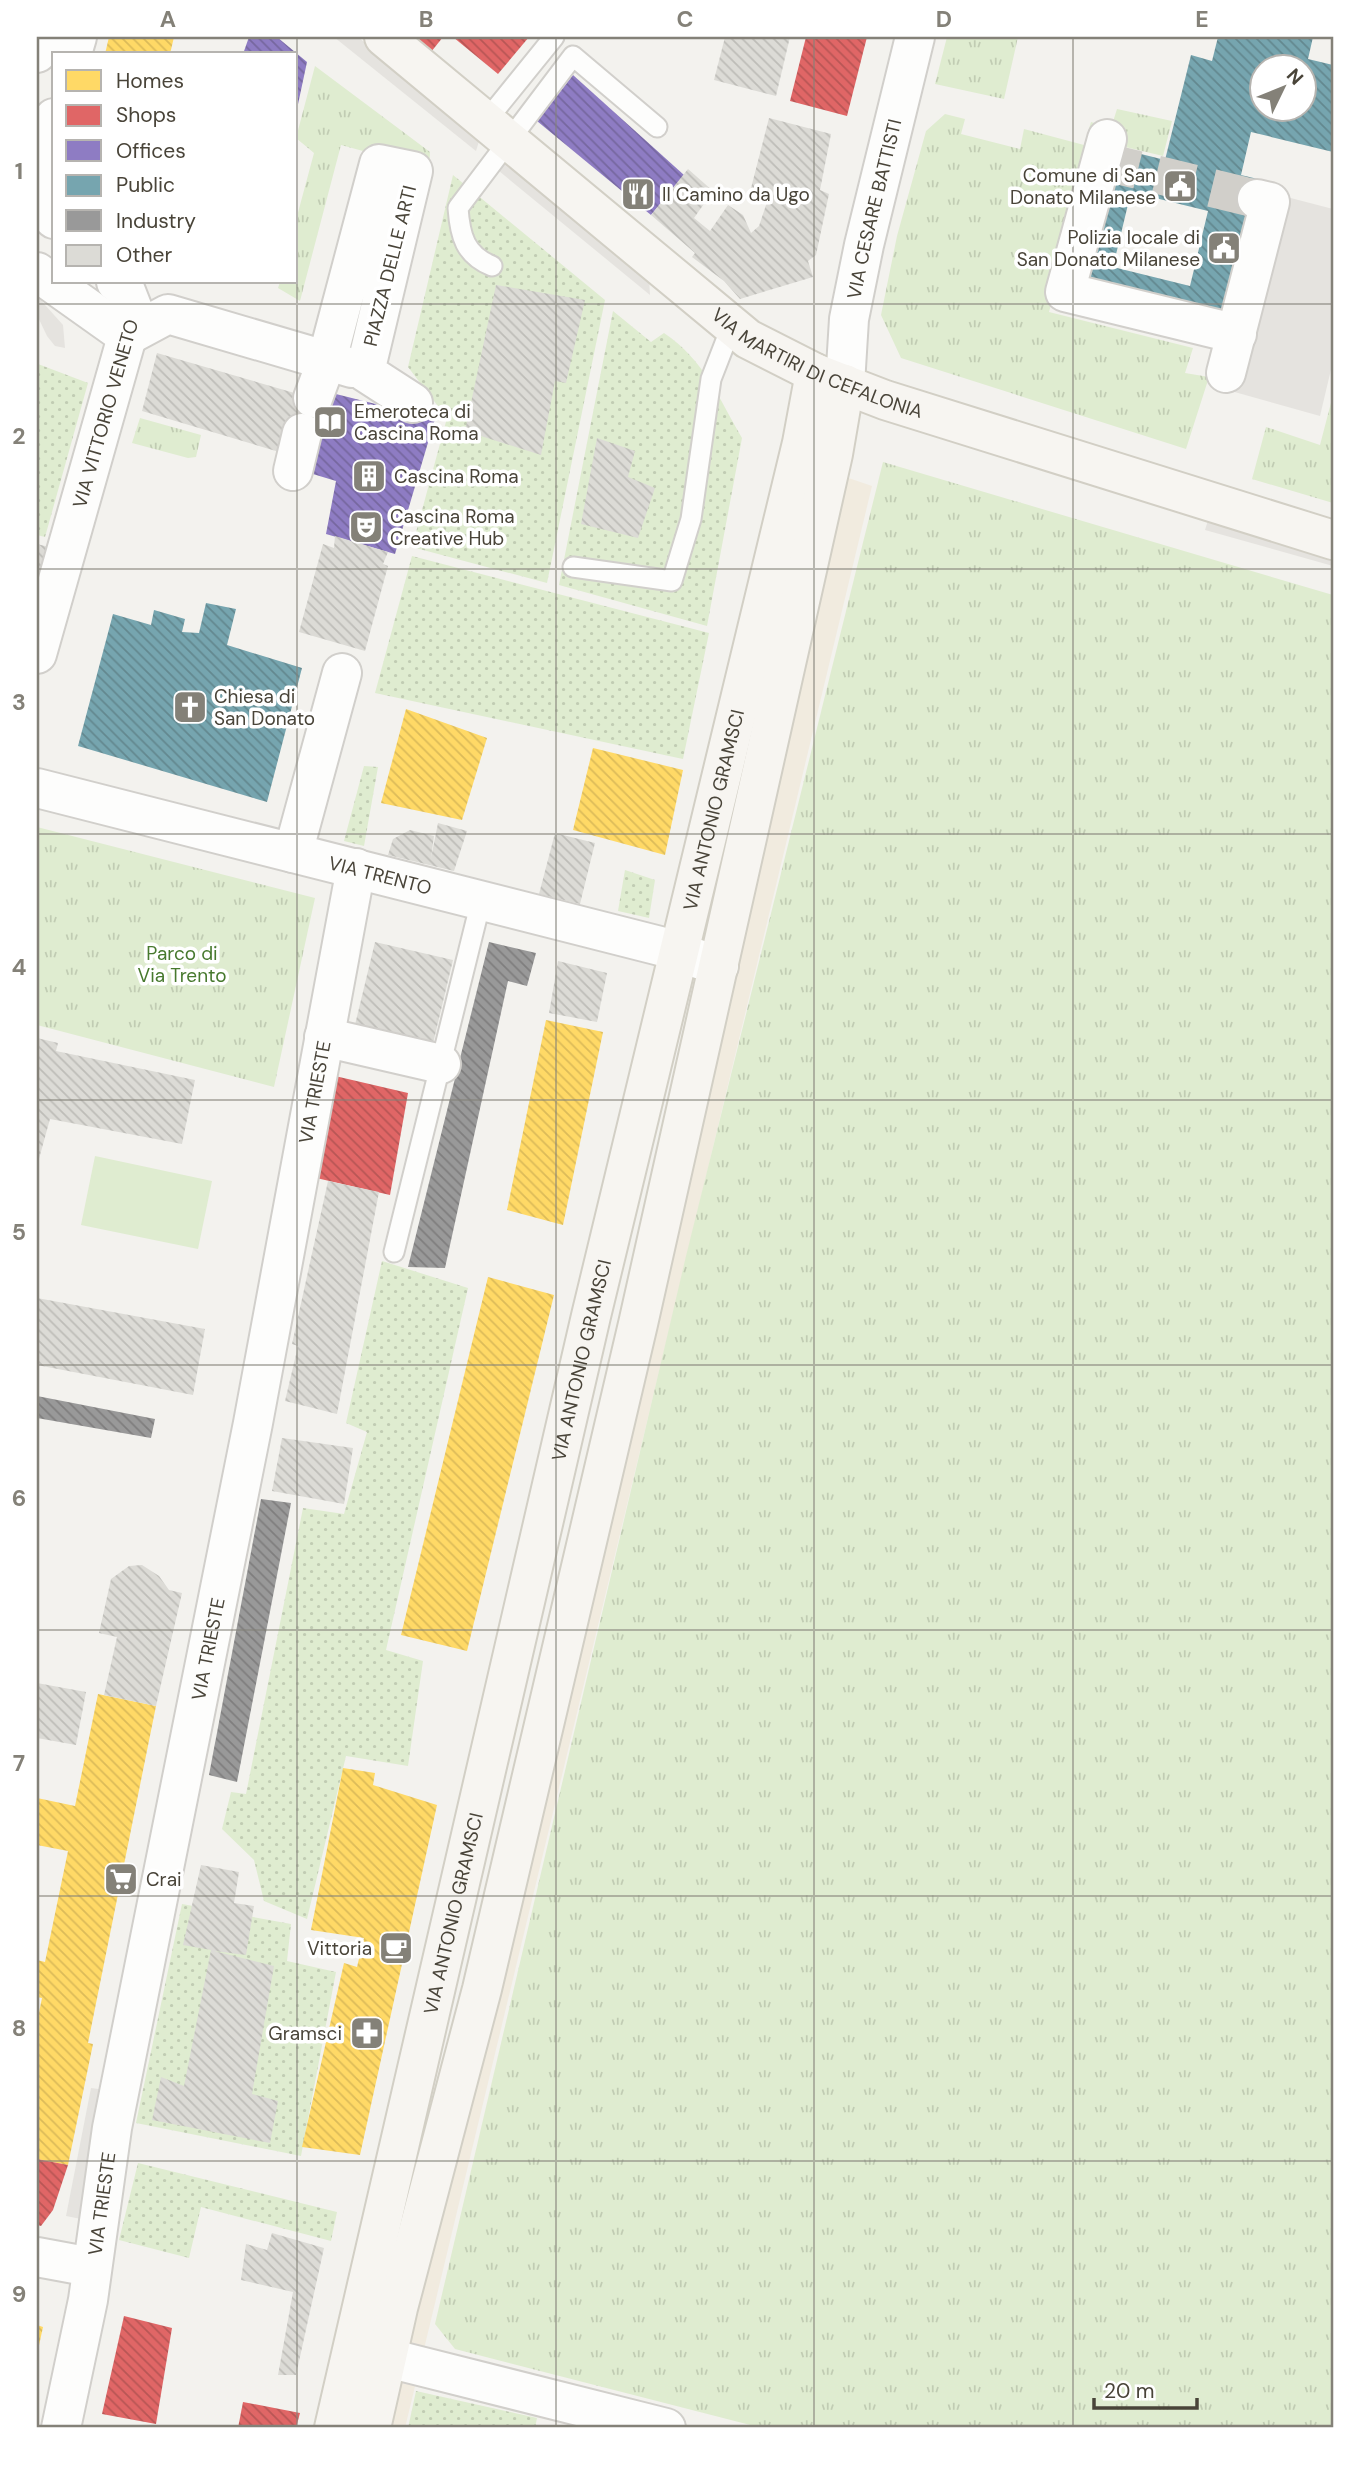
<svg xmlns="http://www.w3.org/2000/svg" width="1370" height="2465" font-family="'DM Sans',sans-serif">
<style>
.commercial{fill:#f1ebdf}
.grass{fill:url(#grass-tufts)}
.garden{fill:url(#garden-dots)}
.pitch{fill:#dfecd0}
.parking{fill:#e5e3df}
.homes{fill:url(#homes-back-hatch)}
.shops{fill:url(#shops-back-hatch)}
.offices{fill:url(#offices-back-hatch)}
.public{fill:url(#public-back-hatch);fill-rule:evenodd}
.industry{fill:url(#industry-back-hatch)}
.building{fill:url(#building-back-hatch)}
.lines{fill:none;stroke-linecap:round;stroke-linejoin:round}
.street-tunnel{stroke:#d1cfca;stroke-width:38;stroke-dasharray:38 19;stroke-linecap:butt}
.lane-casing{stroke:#d1cfcb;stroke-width:23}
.street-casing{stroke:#d1cfcb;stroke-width:42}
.secondary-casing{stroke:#d2cfc5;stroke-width:42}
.lane{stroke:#fdfdfc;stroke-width:19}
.street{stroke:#fdfdfc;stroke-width:38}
.secondary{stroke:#f7f5f1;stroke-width:38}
.grid{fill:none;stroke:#848178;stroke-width:2;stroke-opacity:0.55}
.labels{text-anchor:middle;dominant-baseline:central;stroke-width:7;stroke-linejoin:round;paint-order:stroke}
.poi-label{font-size:19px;fill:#494439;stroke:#fff;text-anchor:start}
.street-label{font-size:19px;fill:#494439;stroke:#fff}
.park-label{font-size:19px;fill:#47792e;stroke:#fff}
.neatline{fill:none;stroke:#848178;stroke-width:2.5}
.grid-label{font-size:23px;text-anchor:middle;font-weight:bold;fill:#848178}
</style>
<defs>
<pattern id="grass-tufts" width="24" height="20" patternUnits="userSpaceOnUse" patternTransform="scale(1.75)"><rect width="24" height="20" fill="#dfecd0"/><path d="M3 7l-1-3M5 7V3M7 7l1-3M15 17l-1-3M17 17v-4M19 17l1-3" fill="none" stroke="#c1ccb3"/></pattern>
<pattern id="garden-dots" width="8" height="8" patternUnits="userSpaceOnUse" patternTransform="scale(1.75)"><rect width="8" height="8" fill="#dfecd0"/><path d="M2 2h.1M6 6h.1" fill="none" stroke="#c1ccb3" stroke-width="1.8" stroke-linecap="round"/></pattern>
<pattern id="homes-back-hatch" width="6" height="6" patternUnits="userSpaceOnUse" patternTransform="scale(1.75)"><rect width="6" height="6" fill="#ffd966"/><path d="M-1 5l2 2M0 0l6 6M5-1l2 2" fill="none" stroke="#dcbb59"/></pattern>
<pattern id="shops-back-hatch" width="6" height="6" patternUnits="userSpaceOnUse" patternTransform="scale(1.75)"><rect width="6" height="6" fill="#e06666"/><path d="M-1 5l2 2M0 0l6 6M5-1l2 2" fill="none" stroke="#b85655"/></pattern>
<pattern id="offices-back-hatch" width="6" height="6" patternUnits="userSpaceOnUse" patternTransform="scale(1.75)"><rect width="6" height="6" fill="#8e7cc3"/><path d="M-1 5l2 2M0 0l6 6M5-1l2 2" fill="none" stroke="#76679f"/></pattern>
<pattern id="public-back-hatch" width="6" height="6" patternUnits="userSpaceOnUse" patternTransform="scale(1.75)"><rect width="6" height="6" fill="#76a5af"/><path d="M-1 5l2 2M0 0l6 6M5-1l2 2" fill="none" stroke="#63888f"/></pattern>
<pattern id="industry-back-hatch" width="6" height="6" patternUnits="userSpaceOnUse" patternTransform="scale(1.75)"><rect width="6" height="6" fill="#999"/><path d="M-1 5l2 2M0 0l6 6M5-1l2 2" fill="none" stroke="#7f7e7e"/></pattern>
<pattern id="building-back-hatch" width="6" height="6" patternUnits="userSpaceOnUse" patternTransform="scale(1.75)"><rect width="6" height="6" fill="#dcdbd6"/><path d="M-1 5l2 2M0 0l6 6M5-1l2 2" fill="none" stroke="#bebdb8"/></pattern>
</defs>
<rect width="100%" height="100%" fill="#f3f2ee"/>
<path class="commercial" d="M 822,469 L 872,486 L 405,2428 L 360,2428 Z"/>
<g class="grass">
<path d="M 947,37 L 1018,37 L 1004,99 L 935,84 Z"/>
<path d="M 315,66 L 430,152 L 429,169 L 341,145 L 300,301 L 278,288 L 280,282 L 296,282 L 296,220 L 314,153 L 296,138 Z"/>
<path d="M 1117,109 L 1172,121 L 1163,156 L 1096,140 L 1049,312 L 1193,348 L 1185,373 L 1209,377 L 1186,449 L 901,358 L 881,315 L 897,236 L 926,131 L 945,114 L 965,119 L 961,134 L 1020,149 L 1024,129 L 1084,145 L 1091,122 L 1111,128 Z"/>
<path d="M 1333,395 L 1333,503 L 1252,479 L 1266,427 L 1320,445 Z"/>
<path d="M 140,418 L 201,435 L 196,457 L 188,458 L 132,443 Z"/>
<path d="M 883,462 L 1333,595 L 1333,2428 L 762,2428 L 455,2349 L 435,2324 L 686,1256 Z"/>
<path d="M 37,827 L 315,898 L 274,1087 L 37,1025 Z"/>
</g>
<g class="garden">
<path d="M 453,175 L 605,300 L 547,583 L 412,547 L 447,418 L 408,367 Z"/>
<path d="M 613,311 L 651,342 L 664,333 C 705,361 718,397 742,438 L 707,626 L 559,585 Z"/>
<path d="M 38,364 L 88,383 L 45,537 L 37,535 Z"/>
<path d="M 412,556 L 709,633 L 683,759 L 375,693 Z"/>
<path d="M 364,766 L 378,767 L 364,846 L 344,841 Z"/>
<path d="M 625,870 L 655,880 L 649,918 L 618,911 Z"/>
<path d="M 382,1261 L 468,1288 L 386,1650 L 423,1661 L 408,1766 L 346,1756 L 307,1919 L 264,1901 L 254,1860 L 222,1829 L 231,1792 L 246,1794 L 303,1508 L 344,1514 L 367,1432 L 346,1423 Z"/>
<path d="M 182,1904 L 291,1924 L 287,1961 L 336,1972 L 301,2156 L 136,2123 Z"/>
<path d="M 138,2163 L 337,2212 L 331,2241 L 201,2207 L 189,2258 L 119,2240 Z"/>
<path d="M 416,2391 L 537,2418 L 535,2428 L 408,2428 Z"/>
</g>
<path class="pitch" d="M 95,1156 L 212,1181 L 198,1249 L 81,1225 Z"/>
<g class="parking">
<path d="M 334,37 L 358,37 L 480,138 L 476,151 Z"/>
<path d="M 509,157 L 649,278 L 650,295 L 499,171 Z"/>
<path d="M 1283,196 L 1333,209 L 1333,361 L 1320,416 L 1231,391 Z"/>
<path d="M 37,296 L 63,325 L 65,348 L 55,346 L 47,336 L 37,315 Z"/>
<path d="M 1209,517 L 1333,555 L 1333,566 L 1205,530 Z"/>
<path d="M 91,2088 L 106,2090 L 81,2219 L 66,2216 Z"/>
</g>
<g class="homes">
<path d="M 109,37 L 174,37 L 170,54 L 105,54 Z"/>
<path d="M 406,709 L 487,738 L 462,820 L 381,803 Z"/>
<path d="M 593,748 L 683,770 L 665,855 L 573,830 Z"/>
<path d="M 546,1020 L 603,1032 L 563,1225 L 507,1210 Z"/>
<path d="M 488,1277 L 554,1295 L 467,1651 L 401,1635 Z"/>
<path d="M 98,1694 L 156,1706 L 88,2043 L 93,2044 L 68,2165 L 37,2159 L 37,2022 L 42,1998 L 37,1997 L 37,1960 L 45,1962 L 68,1851 L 37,1845 L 37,1798 L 75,1806 Z"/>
<path d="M 343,1768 L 375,1773 L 373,1785 L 437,1805 L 360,2155 L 302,2147 L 344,1963 L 357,1967 L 364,1938 L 311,1930 Z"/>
<path d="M 37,2325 L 43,2327 L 38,2350 L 37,2350 Z"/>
</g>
<g class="shops">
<path d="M 412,37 L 443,37 L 431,52 Z"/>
<path d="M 453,37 L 529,37 L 498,74 Z"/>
<path d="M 806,37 L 867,37 L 847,116 L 790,101 Z"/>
<path d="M 335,1076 L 408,1093 L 390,1195 L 312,1177 Z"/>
<path d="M 37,2159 L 68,2165 L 53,2210 L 41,2226 L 37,2225 Z"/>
<path d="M 124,2316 L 172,2328 L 156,2424 L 102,2414 Z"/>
<path d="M 243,2402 L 300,2413 L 296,2428 L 238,2428 Z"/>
</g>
<g class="offices">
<path d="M 249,37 L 277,37 L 307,62 L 297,109 L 296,54 L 243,54 Z"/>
<path d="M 573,75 L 684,175 L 651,215 L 537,121 Z"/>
<path d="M 324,391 L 435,419 L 395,554 L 326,534 L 336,481 L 303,471 Z"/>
</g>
<g class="public">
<path d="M 1218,37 L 1313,37 L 1308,59 L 1333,65 L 1333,152 L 1251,132 L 1241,175 L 1262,180 L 1223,341 L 1071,304 L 1109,146 L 1165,160 L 1191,55 L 1212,61 ZM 1262,66 L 1304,66 L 1304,108 L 1262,108 ZM 1131,192 L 1208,211 L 1190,286 L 1113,267 Z"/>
<path d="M 206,603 L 236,609 L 227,645 L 302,668 L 267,802 L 78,746 L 113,614 L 151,625 L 154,610 L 185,619 L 182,632 L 199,633 Z"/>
</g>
<g class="industry">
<path d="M 489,942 L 536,953 L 527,986 L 508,981 L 445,1268 L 408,1267 Z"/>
<path d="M 37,1396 L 155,1419 L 151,1438 L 37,1418 Z"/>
<path d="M 261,1499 L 291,1503 L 237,1782 L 209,1775 Z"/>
</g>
<g class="building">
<path d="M 725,37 L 790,37 L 776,96 L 714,80 Z"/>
<path d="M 769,118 L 831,134 L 820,190 L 829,194 L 816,255 L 808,261 L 813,277 L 740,299 L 724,281 L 692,257 L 695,253 L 651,215 L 688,169 L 713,191 L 694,218 L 710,231 L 728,205 L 743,215 L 751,233 L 759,226 L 769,196 L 750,192 Z"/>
<path d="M 496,285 L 585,300 L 566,383 L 555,381 L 541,455 L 465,431 Z"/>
<path d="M 157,353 L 322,401 L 313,436 L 286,454 L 142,411 Z"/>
<path d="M 597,438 L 635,451 L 628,477 L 655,488 L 638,538 L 581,524 Z"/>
<path d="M 335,536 L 388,552 L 383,564 L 388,566 L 365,651 L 299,632 L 323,544 L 334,548 Z"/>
<path d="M 37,544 L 49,547 L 37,587 Z"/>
<path d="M 438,823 L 467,831 L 454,871 L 388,855 L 393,839 L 410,830 L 434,836 L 431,858 Z"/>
<path d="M 555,833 L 595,843 L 580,904 L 539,894 Z"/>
<path d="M 375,942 L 453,960 L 431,1052 L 353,1033 Z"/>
<path d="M 558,961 L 607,973 L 597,1022 L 549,1013 Z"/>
<path d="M 37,1038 L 58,1043 L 56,1051 L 195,1080 L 182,1144 L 50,1119 L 37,1166 Z"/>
<path d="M 328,1181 L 379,1192 L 337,1414 L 285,1401 L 298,1346 L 292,1344 Z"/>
<path d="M 37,1298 L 205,1329 L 193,1395 L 37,1365 Z"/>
<path d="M 282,1438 L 353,1448 L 344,1504 L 272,1491 Z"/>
<path d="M 142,1565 L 159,1576 L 169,1590 L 182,1593 L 156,1706 L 104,1695 L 117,1637 L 99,1633 L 111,1579 L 129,1566 Z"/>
<path d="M 37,1683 L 86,1692 L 76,1745 L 37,1738 Z"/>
<path d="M 201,1865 L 239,1872 L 234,1903 L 254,1906 L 246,1955 L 214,1951 L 274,1966 L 252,2094 L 278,2101 L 270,2143 L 152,2120 L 161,2077 L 184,2086 L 211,1950 L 183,1945 Z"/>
<path d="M 272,2233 L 324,2248 L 296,2375 L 278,2375 L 293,2292 L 241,2280 L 246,2244 L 267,2250 Z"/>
</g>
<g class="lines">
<path class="street-tunnel" d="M 1101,161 L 1257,199"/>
<g class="lane-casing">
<g id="lane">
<path d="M 486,121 L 554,37"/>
<path d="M 492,266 C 465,255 460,236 458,208 L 573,56 L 657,127"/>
<path d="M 573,567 L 672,581 L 691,519 L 711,379 L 732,325"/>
<path d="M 394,1252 L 481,901"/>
</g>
</g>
<g class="street-casing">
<g id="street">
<path d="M 37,53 L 41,37"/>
<path d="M 72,54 L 77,37"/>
<path d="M 54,118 C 45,149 24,194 54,219"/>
<path d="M 1107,139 L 1065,292 L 1237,334"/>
<path d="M 37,272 L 127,336"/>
<path d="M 127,336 L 168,314 L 352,368"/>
<path d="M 1226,373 L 1270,202 L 1257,199"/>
<path id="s1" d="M 845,384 L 849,319 L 864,245 L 915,37"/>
<path d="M 313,398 L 327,360 L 379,164 L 413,171 L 365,372 L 413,403"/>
<path d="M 293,471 L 302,433"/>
<path id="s2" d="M 37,654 L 134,312 L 125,289 L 116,282"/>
<path id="s3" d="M 37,788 L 660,946 L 719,966"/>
<path d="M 293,853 L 342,673"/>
<path d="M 324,1037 L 441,1064"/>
<path d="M 37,2257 L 91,2267"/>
<path d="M 356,2350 L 666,2428"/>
<path id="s4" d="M 61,2428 L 88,2300 L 112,2128 L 253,1423 L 356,868"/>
</g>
</g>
<g class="secondary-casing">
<g id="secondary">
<path id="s5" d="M 384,37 L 748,339 L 815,373 L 885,400 L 1333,540"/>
<path id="s6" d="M 334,2428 L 591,1316 L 802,443 L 815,373"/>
<path d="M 371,2428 L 398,2308 L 482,1989 L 638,1324 L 833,454 L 845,384"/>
</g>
</g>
<use href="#lane" class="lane"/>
<use href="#street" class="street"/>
<use href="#secondary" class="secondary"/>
</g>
<path class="grid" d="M 297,37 L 297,2428M 556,37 L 556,2428M 814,37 L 814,2428M 1073,37 L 1073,2428M 37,304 L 1333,304M 37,569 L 1333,569M 37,834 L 1333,834M 37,1100 L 1333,1100M 37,1365 L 1333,1365M 37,1630 L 1333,1630M 37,1896 L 1333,1896M 37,2161 L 1333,2161"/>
<defs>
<g id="civic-square" transform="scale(1.75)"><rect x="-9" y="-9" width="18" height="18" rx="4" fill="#848178" stroke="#fff"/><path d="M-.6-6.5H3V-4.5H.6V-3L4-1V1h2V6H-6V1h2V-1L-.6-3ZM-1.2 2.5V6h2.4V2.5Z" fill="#fff"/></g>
<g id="restaurant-square" transform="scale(1.75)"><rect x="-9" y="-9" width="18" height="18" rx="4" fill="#848178" stroke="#fff"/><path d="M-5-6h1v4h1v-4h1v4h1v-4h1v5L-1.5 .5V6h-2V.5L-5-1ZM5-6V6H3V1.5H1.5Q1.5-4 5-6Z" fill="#fff"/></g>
<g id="library-square" transform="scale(1.75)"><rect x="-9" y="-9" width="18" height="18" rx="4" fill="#848178" stroke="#fff"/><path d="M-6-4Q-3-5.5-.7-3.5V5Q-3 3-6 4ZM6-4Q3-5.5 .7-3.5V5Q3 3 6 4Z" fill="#fff"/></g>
<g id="building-square" transform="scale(1.75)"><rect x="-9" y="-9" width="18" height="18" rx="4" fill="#848178" stroke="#fff"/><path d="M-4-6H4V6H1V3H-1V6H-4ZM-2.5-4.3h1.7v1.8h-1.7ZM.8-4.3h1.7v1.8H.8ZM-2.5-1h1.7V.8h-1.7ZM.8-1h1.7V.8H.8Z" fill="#fff"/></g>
<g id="theatre-square" transform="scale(1.75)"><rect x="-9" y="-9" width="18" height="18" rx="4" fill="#848178" stroke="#fff"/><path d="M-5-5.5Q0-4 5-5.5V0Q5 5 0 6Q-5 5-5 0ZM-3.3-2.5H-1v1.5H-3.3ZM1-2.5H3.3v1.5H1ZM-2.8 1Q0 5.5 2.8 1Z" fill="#fff"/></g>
<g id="church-square" transform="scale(1.75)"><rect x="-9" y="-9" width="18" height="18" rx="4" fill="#848178" stroke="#fff"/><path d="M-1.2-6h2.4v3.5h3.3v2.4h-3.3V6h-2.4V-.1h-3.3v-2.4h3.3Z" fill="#fff"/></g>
<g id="supermarket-square" transform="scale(1.75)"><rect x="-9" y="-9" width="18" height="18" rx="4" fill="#848178" stroke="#fff"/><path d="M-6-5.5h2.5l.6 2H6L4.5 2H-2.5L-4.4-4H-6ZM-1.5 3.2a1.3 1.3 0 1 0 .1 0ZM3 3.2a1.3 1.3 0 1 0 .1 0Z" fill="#fff"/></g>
<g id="cafe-square" transform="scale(1.75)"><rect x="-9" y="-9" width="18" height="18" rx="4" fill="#848178" stroke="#fff"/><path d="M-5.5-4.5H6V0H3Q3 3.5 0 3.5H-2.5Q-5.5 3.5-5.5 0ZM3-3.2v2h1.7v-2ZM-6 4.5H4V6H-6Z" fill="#fff"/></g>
<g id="pharmacy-square" transform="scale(1.75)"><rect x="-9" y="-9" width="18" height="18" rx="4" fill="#848178" stroke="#fff"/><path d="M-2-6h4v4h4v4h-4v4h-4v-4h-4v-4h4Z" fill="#fff"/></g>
</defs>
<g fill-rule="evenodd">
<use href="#civic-square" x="1180" y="186"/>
<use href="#restaurant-square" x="638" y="194"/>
<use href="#civic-square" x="1224" y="248"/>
<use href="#library-square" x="330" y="422"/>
<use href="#building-square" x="369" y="476"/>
<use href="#theatre-square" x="366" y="527"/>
<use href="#church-square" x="190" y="707"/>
<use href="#supermarket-square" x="121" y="1879"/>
<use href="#cafe-square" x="396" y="1948"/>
<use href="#pharmacy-square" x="367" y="2033"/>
</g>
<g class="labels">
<g class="poi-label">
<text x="1156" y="175" text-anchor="end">Comune di San<tspan x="1156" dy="22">Donato Milanese</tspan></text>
<text x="662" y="194">Il Camino da Ugo</text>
<text x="1200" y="237" text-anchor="end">Polizia locale di<tspan x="1200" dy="22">San Donato Milanese</tspan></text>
<text x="354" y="411">Emeroteca di<tspan x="354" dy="22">Cascina Roma</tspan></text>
<text x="394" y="476">Cascina Roma</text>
<text x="390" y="516">Cascina Roma<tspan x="390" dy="22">Creative Hub</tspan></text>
<text x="214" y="696">Chiesa di<tspan x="214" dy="22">San Donato</tspan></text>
<text x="146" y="1879">Crai</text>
<text x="372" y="1948" text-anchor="end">Vittoria</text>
<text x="342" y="2033" text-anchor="end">Gramsci</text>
</g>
<g class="street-label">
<text stroke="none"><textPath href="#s1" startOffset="178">VIA CESARE BATTISTI</textPath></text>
<text transform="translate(390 266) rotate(-76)">PIAZZA DELLE ARTI</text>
<text stroke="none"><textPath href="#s5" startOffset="546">VIA MARTIRI DI CEFALONIA</textPath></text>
<text stroke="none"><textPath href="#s2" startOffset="250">VIA VITTORIO VENETO</textPath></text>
<text stroke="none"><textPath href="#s6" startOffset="1662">VIA ANTONIO GRAMSCI</textPath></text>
<text stroke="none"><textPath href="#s3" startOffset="354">VIA TRENTO</textPath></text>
<text stroke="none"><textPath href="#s4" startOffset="1360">VIA TRIESTE</textPath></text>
<text stroke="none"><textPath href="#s6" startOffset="1096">VIA ANTONIO GRAMSCI</textPath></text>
<text stroke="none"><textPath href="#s4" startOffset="793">VIA TRIESTE</textPath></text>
<text stroke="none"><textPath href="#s6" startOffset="528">VIA ANTONIO GRAMSCI</textPath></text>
<text stroke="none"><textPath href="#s4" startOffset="228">VIA TRIESTE</textPath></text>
</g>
<g class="park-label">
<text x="182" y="953">Parco di<tspan x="182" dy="22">Via Trento</tspan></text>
</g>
</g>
<rect width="1370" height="2465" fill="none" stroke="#ffffff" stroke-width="77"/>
<rect x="52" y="52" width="245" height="231" fill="#ffffff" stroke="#b6b4b0" stroke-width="2"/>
<rect x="66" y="70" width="35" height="21" fill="#ffd966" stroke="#b6b4b0" stroke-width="2"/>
<text x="116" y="88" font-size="21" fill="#494439">Homes</text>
<rect x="66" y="105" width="35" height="21" fill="#e06666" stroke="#b6b4b0" stroke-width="2"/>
<text x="116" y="122" font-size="21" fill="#494439">Shops</text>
<rect x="66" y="140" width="35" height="21" fill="#8e7cc3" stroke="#b6b4b0" stroke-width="2"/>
<text x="116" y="158" font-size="21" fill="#494439">Offices</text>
<rect x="66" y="175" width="35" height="21" fill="#76a5af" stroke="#b6b4b0" stroke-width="2"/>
<text x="116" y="192" font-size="21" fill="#494439">Public</text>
<rect x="66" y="210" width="35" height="21" fill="#999999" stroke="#b6b4b0" stroke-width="2"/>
<text x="116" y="228" font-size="21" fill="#494439">Industry</text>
<rect x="66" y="245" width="35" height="21" fill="#dcdbd6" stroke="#b6b4b0" stroke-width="2"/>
<text x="116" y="262" font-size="21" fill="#494439">Other</text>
<g transform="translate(1283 88) rotate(47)"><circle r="33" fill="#ffffff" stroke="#b6b4b0" stroke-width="2"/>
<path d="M0-5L12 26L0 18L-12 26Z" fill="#848178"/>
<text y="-10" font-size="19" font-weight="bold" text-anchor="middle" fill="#494439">N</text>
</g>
<path d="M1094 2398v10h103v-10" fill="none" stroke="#494439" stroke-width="3.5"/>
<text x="1104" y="2398" font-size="21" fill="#494439" stroke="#ffffff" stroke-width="5" paint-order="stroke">20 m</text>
<rect x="38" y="38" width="1294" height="2388" class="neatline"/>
<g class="grid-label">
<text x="168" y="27">A</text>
<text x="426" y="27">B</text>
<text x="685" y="27">C</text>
<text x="944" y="27">D</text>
<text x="1202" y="27">E</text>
<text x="19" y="179">1</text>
<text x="19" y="444">2</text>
<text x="19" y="710">3</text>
<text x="19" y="975">4</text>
<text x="19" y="1240">5</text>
<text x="19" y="1506">6</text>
<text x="19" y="1771">7</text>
<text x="19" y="2036">8</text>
<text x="19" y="2302">9</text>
</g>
</svg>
